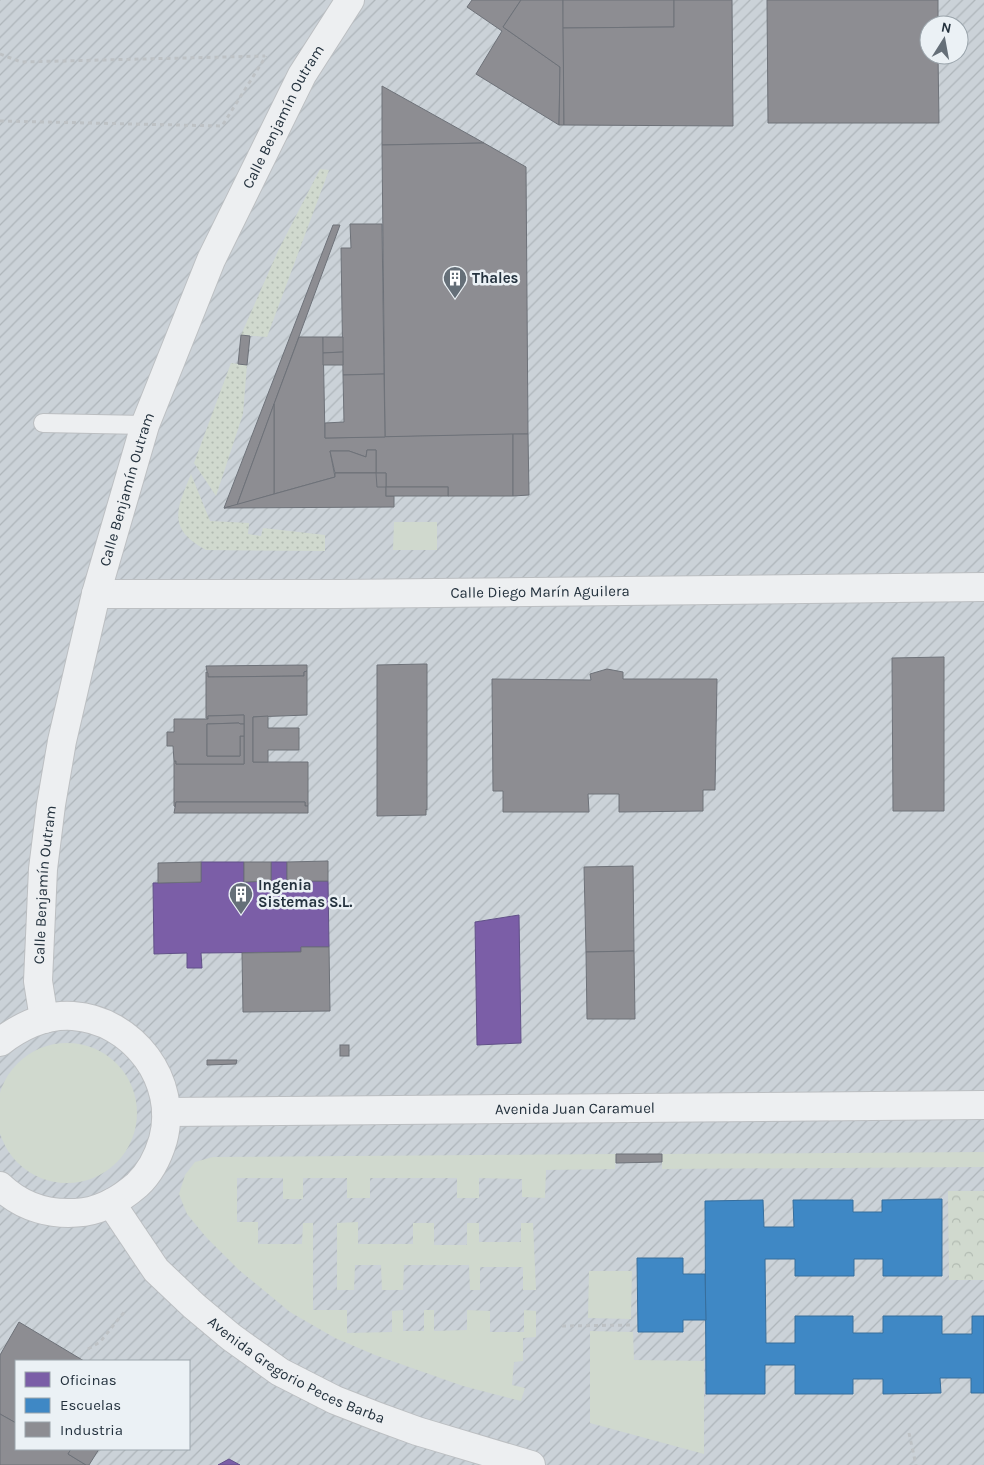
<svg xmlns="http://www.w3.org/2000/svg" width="984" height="1465" font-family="Karla,sans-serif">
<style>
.industrial{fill:url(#industrial-furrows);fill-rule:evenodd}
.grass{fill:url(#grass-dots)}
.forest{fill:url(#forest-crowns)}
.garden{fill:#d0d9ce}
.offices{fill:#7b5ea7;stroke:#615188}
.schools{fill:#3f88c5;stroke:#376e9c}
.industry{fill:#8d8d92;stroke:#6e7279}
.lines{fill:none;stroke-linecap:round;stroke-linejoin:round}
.service-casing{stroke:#bcbfc2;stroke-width:20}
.minor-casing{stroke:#bcbfc2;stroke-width:30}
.path{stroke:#bdc1c4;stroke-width:3;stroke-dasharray:4 4;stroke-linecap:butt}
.service{stroke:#edeff1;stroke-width:18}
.minor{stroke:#edeff1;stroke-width:28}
.labels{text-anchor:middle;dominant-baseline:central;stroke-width:5;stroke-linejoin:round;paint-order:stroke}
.street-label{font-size:15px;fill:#24323e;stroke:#ebf1f5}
.poi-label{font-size:15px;font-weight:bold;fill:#24323e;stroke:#ebf1f5;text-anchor:start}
</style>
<defs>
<pattern id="industrial-furrows" width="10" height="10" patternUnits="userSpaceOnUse" patternTransform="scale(1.25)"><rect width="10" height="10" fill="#cbd2d8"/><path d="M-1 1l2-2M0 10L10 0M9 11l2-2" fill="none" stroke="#aeb5ba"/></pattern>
<pattern id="grass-dots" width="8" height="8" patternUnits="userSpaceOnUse" patternTransform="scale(1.25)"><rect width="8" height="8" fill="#d0d9ce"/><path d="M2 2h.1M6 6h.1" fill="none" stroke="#b2bbb2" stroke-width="1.8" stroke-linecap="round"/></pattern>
<pattern id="forest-crowns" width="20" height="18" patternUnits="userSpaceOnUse" patternTransform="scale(1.25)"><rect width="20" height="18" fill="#d0d9ce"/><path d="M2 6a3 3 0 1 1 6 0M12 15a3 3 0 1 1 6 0" fill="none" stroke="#b2bbb2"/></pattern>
</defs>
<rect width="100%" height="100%" fill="#dee1e4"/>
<path class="industrial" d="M 0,0 L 984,0 L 984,1465 L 0,1465 ZM 929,25 L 959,25 L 959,55 L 929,55 ZM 16,1361 L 189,1361 L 189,1449 L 16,1449 Z"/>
<g class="grass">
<path d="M 320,169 L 329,170 L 267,337 L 241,335 L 278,251 Z"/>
<path d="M 231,363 L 247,365 L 243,414 L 216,496 L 194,463 Z"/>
<path d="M 191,474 L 210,521 L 249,523 L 248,534 L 261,536 L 263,528 L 325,535 L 325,551 L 206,550 C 166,528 177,509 191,474 Z"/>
</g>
<path class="forest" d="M 948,1191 L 984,1191 L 984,1280 L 949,1280 Z"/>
<g class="garden">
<path d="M 394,522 L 437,522 L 437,550 L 393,550 Z"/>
<circle cx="67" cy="1113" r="70"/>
<path d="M 984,1152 L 984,1167 L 662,1169 L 662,1154 Z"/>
<path d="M 616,1154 L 615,1169 L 546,1170 L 545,1198 L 522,1197 L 522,1179 L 479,1178 L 479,1198 L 457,1198 L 457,1178 L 370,1178 L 370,1198 L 347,1198 L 347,1178 L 303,1178 L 303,1199 L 283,1199 L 283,1178 L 237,1178 L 237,1222 L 258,1222 L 258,1244 L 302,1244 L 303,1223 L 313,1223 L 313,1310 L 347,1310 L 347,1333 L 392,1332 L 392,1311 L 403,1310 L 403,1331 L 424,1331 L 424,1310 L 434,1310 L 434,1331 L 467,1330 L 467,1310 L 490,1311 L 490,1332 L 524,1332 L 524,1310 L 536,1311 L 536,1337 L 523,1338 L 523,1361 L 514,1362 L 512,1385 L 525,1388 L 521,1401 L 463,1386 L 375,1355 L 335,1338 L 290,1312 L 239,1270 L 206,1237 L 187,1214 L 179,1194 L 185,1175 L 195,1162 L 213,1157 Z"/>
<path d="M 358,1222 L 358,1244 L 413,1244 L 413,1223 L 434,1223 L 434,1245 L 467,1245 L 467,1223 L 479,1223 L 479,1242 L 521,1242 L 521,1223 L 533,1223 L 536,1290 L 523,1290 L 523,1267 L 480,1267 L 480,1290 L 470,1290 L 469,1265 L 404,1265 L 403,1290 L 382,1290 L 381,1265 L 355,1265 L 354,1290 L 337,1290 L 337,1223 Z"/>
<path d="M 589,1271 L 632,1271 L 631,1319 L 588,1318 Z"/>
<path d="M 590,1331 L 633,1332 L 634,1360 L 704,1361 L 704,1454 L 590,1423 Z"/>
</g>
<g class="offices">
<path d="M 201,862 L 244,862 L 244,882 L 271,881 L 271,862 L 287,862 L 287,881 L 328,881 L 329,947 L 301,947 L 301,952 L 201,953 L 202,968 L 187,968 L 187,953 L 154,954 L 153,883 L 201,882 Z"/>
<path d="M 519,915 L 521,1043 L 477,1045 L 475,922 Z"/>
<path d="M 229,1459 L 240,1465 L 218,1465 Z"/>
</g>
<g class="schools">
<path d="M 942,1199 L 942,1276 L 883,1276 L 883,1259 L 854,1259 L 854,1276 L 795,1276 L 795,1259 L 765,1259 L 766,1343 L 795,1343 L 795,1316 L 853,1316 L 853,1333 L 883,1333 L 883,1316 L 942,1316 L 942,1334 L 972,1334 L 972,1316 L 984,1316 L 984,1393 L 971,1393 L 971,1378 L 940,1378 L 941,1393 L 883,1394 L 883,1379 L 853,1379 L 853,1394 L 795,1394 L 795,1365 L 765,1365 L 765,1394 L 706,1394 L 705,1201 L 763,1200 L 764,1227 L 794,1227 L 793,1200 L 853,1200 L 853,1212 L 882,1212 L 882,1200 Z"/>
<path d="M 637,1258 L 683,1258 L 683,1274 L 705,1274 L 706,1320 L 683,1320 L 683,1332 L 638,1332 Z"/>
</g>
<g class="industry">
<path d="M 472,0 L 521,0 L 503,27 L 560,67 L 559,125 L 476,74 L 502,31 L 467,7 Z"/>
<path d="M 521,0 L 563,0 L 564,125 L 559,125 L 560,67 L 503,27 Z"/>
<path d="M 563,0 L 674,0 L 674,27 L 563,28 Z"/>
<path d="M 674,0 L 732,0 L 733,126 L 564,125 L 563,28 L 674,27 Z"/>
<path d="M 767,0 L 938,0 L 938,25 L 929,25 L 929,55 L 938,55 L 939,123 L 768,123 Z"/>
<path d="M 382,86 L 459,129 L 484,143 L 382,145 Z"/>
<path d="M 484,143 L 526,167 L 528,434 L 385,437 L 382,145 Z"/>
<path d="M 350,224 L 382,224 L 384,374 L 343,375 L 341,248 L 351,248 Z"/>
<path d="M 333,225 L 340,225 L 237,505 L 224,508 Z"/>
<path d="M 241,335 L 250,336 L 247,365 L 238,364 Z"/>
<path d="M 299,337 L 323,337 L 325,438 L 513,434 L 513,496 L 448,496 L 448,487 L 386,487 L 386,473 L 376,473 L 376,450 L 367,450 L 366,457 L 349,451 L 330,451 L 335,477 L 274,494 L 274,404 Z"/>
<path d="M 323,337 L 343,337 L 343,352 L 323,353 Z"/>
<path d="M 343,352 L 343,365 L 323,365 L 323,353 Z"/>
<path d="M 384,374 L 385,437 L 325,438 L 325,423 L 344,422 L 343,375 Z"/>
<path d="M 274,404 L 274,494 L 237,505 Z"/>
<path d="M 513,434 L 528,434 L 529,495 L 513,496 Z"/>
<path d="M 367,450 L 376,450 L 376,473 L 335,473 L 330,451 L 349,451 L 366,457 Z"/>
<path d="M 335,473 L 386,473 L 386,496 L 338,497 Z"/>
<path d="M 335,473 L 376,473 L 377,487 L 386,487 L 386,496 L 394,496 L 394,507 L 224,508 L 335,477 Z"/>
<rect x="386" y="487" width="62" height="9"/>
<path d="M 944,657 L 944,811 L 893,811 L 892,658 Z"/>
<path d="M 425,664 L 427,664 L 427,810 L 426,809 L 426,815 L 377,816 L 377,665 Z"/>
<path d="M 307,665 L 307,671 L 304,672 L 304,676 L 208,677 L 206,666 Z"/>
<path d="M 607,669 L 623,672 L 623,679 L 717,679 L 715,790 L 703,790 L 703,811 L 619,812 L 619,794 L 588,794 L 589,812 L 503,812 L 503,791 L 493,791 L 492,679 L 591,680 L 590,674 Z"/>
<path d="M 307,671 L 307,715 L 253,717 L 253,762 L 308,762 L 308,806 L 305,806 L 305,802 L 176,802 L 176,807 L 174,806 L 174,761 L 176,761 L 176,764 L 244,764 L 244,715 L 208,716 L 208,719 L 206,718 L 206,672 L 208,673 L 208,677 L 304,676 L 304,672 Z"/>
<path d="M 244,715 L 244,724 L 240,724 L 239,723 L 207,724 L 207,756 L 240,756 L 240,736 L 244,736 L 244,764 L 176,764 L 176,761 L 174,761 L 173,746 L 167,746 L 167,732 L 174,732 L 174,719 L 208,719 L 208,716 Z"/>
<path d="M 268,716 L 268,728 L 299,728 L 299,750 L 268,750 L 268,762 L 253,762 L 253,717 Z"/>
<path d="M 239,723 L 240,724 L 244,724 L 244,736 L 240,736 L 240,756 L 207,756 L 207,724 Z"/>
<path d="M 176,802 L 305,802 L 305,806 L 308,806 L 308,813 L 174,813 Z"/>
<path d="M 328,861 L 328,881 L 287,881 L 287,862 Z"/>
<path d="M 201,862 L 201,882 L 158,883 L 158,863 Z"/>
<path d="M 244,862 L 271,862 L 271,881 L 244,882 Z"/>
<path d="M 633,866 L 634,951 L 586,952 L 584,867 Z"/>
<path d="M 301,947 L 329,947 L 330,1011 L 243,1012 L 242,953 L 301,952 Z"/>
<path d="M 634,951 L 635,1019 L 587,1019 L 586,952 Z"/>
<rect x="340" y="1045" width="9" height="11"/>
<path d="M 207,1060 L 237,1060 L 236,1064 L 207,1065 Z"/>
<path d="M 616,1154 L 662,1154 L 662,1162 L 616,1163 Z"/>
<path d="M 19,1322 L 84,1361 L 16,1361 L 16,1423 L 0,1414 L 0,1355 Z"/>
<path d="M 0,1414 L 16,1423 L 16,1422 L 16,1449 L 71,1449 L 68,1454 L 86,1465 L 0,1465 Z"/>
<path d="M 71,1449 L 99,1449 L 89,1465 L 86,1465 L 68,1454 Z"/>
</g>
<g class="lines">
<g class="service-casing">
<path id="service" d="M 43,423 L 145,425"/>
</g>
<g class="minor-casing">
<g id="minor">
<path id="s1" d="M 96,594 L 338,594 L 984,587"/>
<path id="s2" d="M 44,1019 L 38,981 L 43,869 L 51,805 L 62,741 L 96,594 L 145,425 L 211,260 L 302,75 L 350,0"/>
<path d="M 0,1042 C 21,1026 46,1014 73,1016 C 133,1020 179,1081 163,1140 C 158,1157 150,1173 137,1185 C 122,1198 104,1209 84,1212 C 53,1216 23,1208 0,1186"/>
<path id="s3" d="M 166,1112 L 984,1105"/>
<path id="s4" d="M 111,1203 L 156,1270 L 194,1306 L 231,1337 L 280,1372 L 335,1400 L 376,1416 L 417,1431 L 531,1465"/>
</g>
</g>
<g class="path">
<path d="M 0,54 L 21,62 L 265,56"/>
<path d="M 0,121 L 222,126 L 266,56"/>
<path d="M 562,1326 L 632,1325"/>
<path d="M 88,1349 L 100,1342 L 125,1311"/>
<path d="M 909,1433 L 916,1465"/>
</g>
<use href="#service" class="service"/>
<use href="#minor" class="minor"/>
</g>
<defs>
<g id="building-pin" transform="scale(1.25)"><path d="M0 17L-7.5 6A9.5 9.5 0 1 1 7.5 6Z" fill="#656f78" stroke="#ebf1f5"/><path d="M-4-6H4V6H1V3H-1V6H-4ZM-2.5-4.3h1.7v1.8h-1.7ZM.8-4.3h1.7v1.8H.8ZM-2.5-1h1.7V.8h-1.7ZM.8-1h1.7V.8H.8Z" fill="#fff"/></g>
</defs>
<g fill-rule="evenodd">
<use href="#building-pin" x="455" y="278"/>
<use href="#building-pin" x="241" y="894"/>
</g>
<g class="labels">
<g class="street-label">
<text stroke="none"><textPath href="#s2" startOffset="945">Calle Benjamín Outram</textPath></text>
<text stroke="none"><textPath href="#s2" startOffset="540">Calle Benjamín Outram</textPath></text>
<text stroke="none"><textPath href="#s1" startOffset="444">Calle Diego Marín Aguilera</textPath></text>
<text stroke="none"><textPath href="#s2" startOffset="135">Calle Benjamín Outram</textPath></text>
<text stroke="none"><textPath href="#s3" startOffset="409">Avenida Juan Caramuel</textPath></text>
<text stroke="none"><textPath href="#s4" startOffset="255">Avenida Gregorio Peces Barba</textPath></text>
</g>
<g class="poi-label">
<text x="472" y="278">Thales</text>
<text x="258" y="885">Ingenia<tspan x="258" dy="17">Sistemas S.L.</tspan></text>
</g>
</g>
<rect x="15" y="1360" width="175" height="90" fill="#ebf1f5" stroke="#9ba5ac"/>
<rect x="25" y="1372" width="25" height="15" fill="#7b5ea7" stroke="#9ba5ac"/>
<text x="60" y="1385" font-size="15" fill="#24323e">Oficinas</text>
<rect x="25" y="1398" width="25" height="15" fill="#3f88c5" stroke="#9ba5ac"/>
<text x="60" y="1410" font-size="15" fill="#24323e">Escuelas</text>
<rect x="25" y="1422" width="25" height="15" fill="#8d8d92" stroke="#9ba5ac"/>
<text x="60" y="1435" font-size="15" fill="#24323e">Industria</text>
<g transform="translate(944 40) rotate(11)"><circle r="24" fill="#ebf1f5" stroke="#9ba5ac"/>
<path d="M0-4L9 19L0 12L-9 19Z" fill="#656f78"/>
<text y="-8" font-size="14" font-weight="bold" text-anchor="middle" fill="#24323e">N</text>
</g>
</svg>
